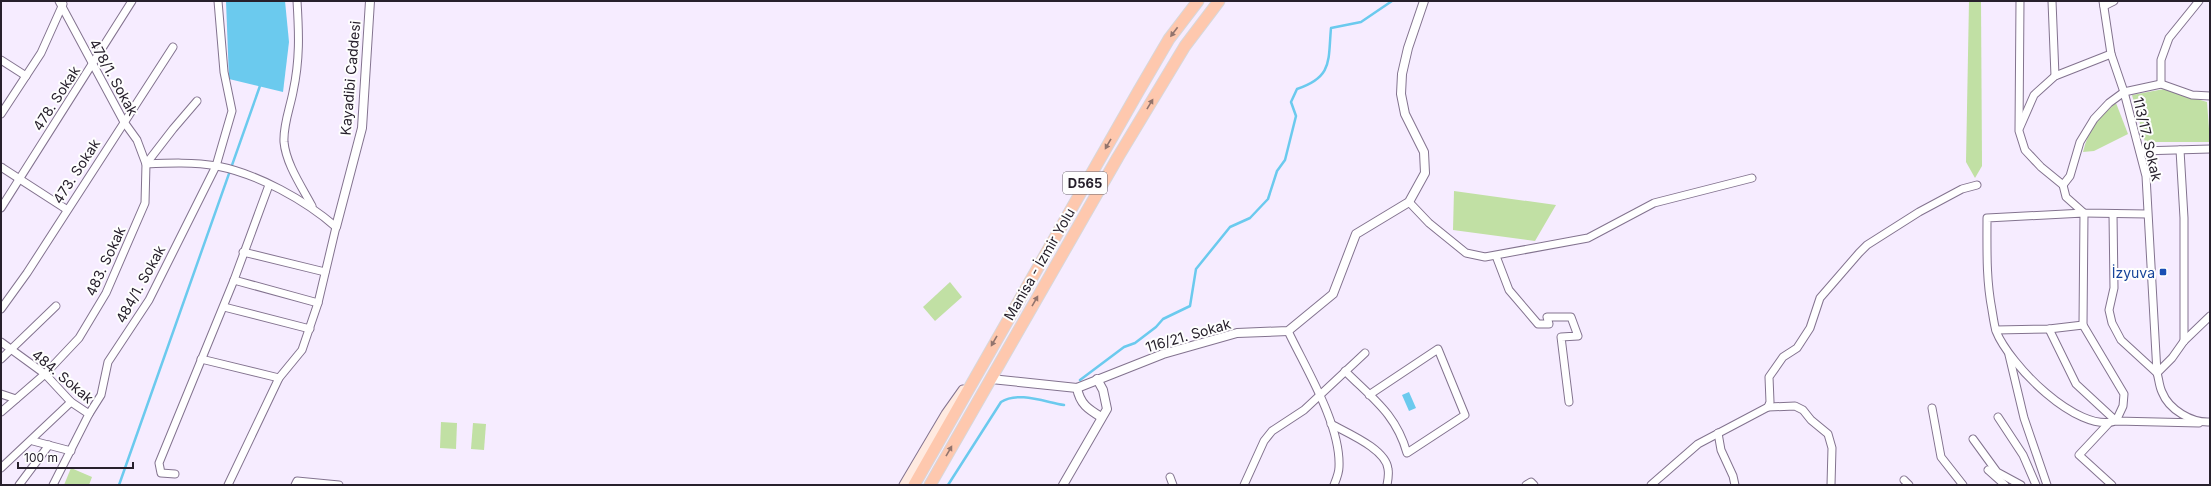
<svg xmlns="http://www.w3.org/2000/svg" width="2211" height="486" font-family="Inter,sans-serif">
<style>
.green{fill:#c1e0a4}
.water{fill:#6bcaee}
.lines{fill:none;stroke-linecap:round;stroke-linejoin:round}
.stream{stroke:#6bcaee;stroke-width:2.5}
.minor-casing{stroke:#83738f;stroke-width:9}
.tertiary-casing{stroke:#83738f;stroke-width:10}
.secondary-casing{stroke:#83738f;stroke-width:11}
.trunk-casing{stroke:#d8d7d9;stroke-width:13}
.minor{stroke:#fff;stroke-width:7}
.tertiary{stroke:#fff;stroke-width:8}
.secondary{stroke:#ffeae0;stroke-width:9}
.trunk{stroke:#fec8ae;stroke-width:11}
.oneway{fill:#92746d}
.transit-dot{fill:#1a4fb4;stroke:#fefefe;stroke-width:1.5}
.labels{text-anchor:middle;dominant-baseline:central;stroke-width:4;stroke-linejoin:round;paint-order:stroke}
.shield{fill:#fefefe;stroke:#68636b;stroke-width:1}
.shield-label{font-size:13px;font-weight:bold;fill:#27202c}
.street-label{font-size:14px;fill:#27202c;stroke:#fefefe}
.transit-label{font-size:14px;fill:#164399;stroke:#fefefe;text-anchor:end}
</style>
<rect width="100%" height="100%" fill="#f6ecff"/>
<g class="green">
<path d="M 1969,1 L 1981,1 L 1982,166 L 1975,178 L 1966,162 Z"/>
<path d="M 2164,89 L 2207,102 L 2210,142 L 2145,142 L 2132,95 Z"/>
<path d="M 2116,103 L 2128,134 L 2094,151 L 2083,152 C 2088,130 2099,117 2116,103 Z"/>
<path d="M 1454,191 L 1556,205 L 1535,241 L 1453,230 Z"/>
<path d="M 950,282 L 962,297 L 935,321 L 923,307 Z"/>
<path d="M 441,422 L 457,423 L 456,449 L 440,448 Z"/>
<path d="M 473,423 L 486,424 L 484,450 L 471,449 Z"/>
<path d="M 71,468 L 92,477 L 89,485 L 64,485 Z"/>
</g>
<g class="water">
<path d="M 226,1 L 285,1 L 289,42 L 283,92 L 229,79 Z"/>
<path d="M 1409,392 L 1416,408 L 1409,411 L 1402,395 Z"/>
</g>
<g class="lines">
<g class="stream">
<path d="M 1080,380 L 1124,347 L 1135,343 L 1156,327 L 1163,319 L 1190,306 L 1196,269 L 1230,227 L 1250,218 L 1268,199 L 1277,171 L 1285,160 L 1296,116 L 1291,102 L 1297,89 C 1333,77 1328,61 1331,28 L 1361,22 L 1392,1"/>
<path d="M 119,485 L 261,83"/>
<path d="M 948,485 L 1001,402 C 1018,391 1045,402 1064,405"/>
</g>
<g class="minor-casing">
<g id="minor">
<path d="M 59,1 L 124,122 L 137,140 L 146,164 C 169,163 194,162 217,166 C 258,174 305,200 336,227 L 318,303 L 302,350 L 279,378 L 228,485"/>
<path d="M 297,1 C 299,33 300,60 293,92 C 290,108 283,125 284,142 C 286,164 302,187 312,206"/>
<path d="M 2020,1 L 2019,131 L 2025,150 L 2041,167 L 2063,185 L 2066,197 L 2084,213 L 2147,214"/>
<path d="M 2052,1 L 2055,76"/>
<path d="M 2103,1 L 2111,54 L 2124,92 L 2146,176 L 2157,373 C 2159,379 2159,386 2162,392 C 2169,410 2192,423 2210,422"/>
<path d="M 2104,6 L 2114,1"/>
<path d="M 1,60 L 26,76"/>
<path d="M 2161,84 L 2161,60 L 2169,38 L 2199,1"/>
<path d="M 1,114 L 41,53 L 63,4"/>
<path d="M 2020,127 L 2034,95 L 2055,76 L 2111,54"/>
<path d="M 2180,150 L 2184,218 L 2184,341"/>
<path d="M 2140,151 L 2210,149"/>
<path d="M 1,167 L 66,209"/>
<path d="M 2063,185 L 2070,176 L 2080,142 L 2094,119 L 2109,103 L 2124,92 L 2161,84 L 2192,95 L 2210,96"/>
<path d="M 1409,202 L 1429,223 L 1466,253 L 1485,257 L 1588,238 L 1654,203 L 1752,178"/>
<path d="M 1,208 L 132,1"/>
<path d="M 2113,214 L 2114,288 L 2109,310 L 2112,323 L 2121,340 L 2157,373 L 2172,358 L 2184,341 L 2210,316"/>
<path d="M 243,252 L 325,272"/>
<path d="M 1496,256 L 1509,290 L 1538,324 L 1549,324 L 1547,317 L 1571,317 L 1578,336 L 1561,337 L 1569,402"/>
<path d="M 234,280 L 318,303"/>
<path d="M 224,307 L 310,329"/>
<path d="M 1,309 L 27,273 L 173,47"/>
<path d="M 2049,329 L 2076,384 L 2116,421 L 2123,406 L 2124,394 L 2083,325 L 2084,213 L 1987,218 C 1987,249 1986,279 1992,310 C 1993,316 1994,324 1996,331 C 2009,364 2077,434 2116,421 L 2199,423"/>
<path d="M 1996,330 L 2049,329 L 2083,325"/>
<path d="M 1288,331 C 1306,369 1341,425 1339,467 C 1339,473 1336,480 1334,485"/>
<path d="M 1,342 L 45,374 L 71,402 L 89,414"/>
<path d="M 2009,355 L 2024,418 L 2047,485"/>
<path d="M 1,359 L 56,306"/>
<path d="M 201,359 L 279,378"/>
<path d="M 1345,371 C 1373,399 1396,414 1407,453 L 1465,415 L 1438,349 L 1369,395"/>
<path d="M 1,394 L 16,399"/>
<path d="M 1768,407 L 1795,406 L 1803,410 L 1811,420 L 1828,434 L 1832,448 L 1831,485"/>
<path d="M 1932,408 L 1941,457 L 1963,485"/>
<path d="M 1,412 L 45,374 L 79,338 L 106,293 L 145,203 L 146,164 L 173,129 L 197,101"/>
<path d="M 1998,417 L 2023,455 L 2036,485"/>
<path d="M 1331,424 C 1347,433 1386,449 1388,469 C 1389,474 1388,480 1387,485"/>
<path d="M 2108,424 L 2079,455 L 2112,485"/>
<path d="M 1718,433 L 1721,450 L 1733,476 L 1735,485"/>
<path d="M 1973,439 L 1997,472 L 2021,485"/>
<path d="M 33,441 L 71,451"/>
<path d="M 1,468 L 71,402"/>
<path d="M 1988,470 L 2005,485"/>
<path d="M 175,474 L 161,473 L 159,463 L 234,280 L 269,185"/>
<path d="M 1170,477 L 1173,485"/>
<path d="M 1904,480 L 1909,485"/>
<path d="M 19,485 L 49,445"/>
<path d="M 53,485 L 89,414 L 101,395 L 108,362 L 149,300 L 216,166 L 232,111 L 224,72 L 218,1"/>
<path d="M 295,485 L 297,481 L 339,485"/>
<path d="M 1244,485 L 1264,441 L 1272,431 L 1304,410 L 1365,353"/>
<path d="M 1526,485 L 1531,482 L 1534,485"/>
<path d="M 1651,485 L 1698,444 L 1768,407 L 1770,402 L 1769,377 L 1783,357 L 1797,348 L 1810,328 L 1820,298 L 1859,253 L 1867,245 L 1919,212 L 1962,189 L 1977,185"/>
</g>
</g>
<g class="tertiary-casing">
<g id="tertiary">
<path d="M 336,227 L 362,128 L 370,1"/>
<path d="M 991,379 L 1077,388 L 1163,354 L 1237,333 L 1288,331 L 1333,294 L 1356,234 L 1409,202 L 1425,173 L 1424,152 L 1405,114 L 1401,94 L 1402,74 L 1408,48 L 1424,1"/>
<path d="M 1077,388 C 1080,404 1088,409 1101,417"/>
<path d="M 1063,485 L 1107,409 L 1103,390 L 1097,379"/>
</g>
</g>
<g class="secondary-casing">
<path id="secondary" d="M 904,485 L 946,414 L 963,390"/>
</g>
<g class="trunk-casing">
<g id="trunk">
<path d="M 914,485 L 1138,92 L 1169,39 L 1198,1"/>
<path d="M 930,485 L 1118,157 L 1185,46 L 1219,1"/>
</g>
</g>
<use href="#minor" class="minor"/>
<use href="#tertiary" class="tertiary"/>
<use href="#secondary" class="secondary"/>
<use href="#trunk" class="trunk"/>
</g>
<defs><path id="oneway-solid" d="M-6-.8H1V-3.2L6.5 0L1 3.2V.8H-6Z"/></defs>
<g class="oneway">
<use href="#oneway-solid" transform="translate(1174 32) rotate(127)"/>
<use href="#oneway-solid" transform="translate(1150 104) rotate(-59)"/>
<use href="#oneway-solid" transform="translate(1108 144) rotate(120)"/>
<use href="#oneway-solid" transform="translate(1035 301) rotate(-60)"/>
<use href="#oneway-solid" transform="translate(994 341) rotate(120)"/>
<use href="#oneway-solid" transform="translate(949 451) rotate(-60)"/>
</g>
<rect class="transit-dot" x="2159" y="268" width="8" height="8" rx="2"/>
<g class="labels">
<rect class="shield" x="1063" y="172" width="44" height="22" rx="3"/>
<g class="shield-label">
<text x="1085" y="183">D565</text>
</g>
<g class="street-label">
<text transform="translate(114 77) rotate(61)">478/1. Sokak</text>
<text transform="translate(350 78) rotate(-85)">Kayadibi Caddesi</text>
<text transform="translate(56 98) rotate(-57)">478. Sokak</text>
<text transform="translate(2148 139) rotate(77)">113/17. Sokak</text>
<text transform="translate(76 171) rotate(-57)">473. Sokak</text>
<text transform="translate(105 261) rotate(-65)">483. Sokak</text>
<text transform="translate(1039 264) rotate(-60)">Manisa - İzmir Yolu</text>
<text transform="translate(140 284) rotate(-61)">484/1. Sokak</text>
<text transform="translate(1188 335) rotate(-16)">116/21. Sokak</text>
<text transform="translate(63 376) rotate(40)">484. Sokak</text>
</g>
<g class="transit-label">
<text x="2155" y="272">İzyuva</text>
</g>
</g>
<rect width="2211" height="486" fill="none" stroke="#27202c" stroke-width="4"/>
<path d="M18 462v6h115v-6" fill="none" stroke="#27202c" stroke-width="2"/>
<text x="24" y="462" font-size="12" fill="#27202c" stroke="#fefefe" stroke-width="3" paint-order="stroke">100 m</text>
</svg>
